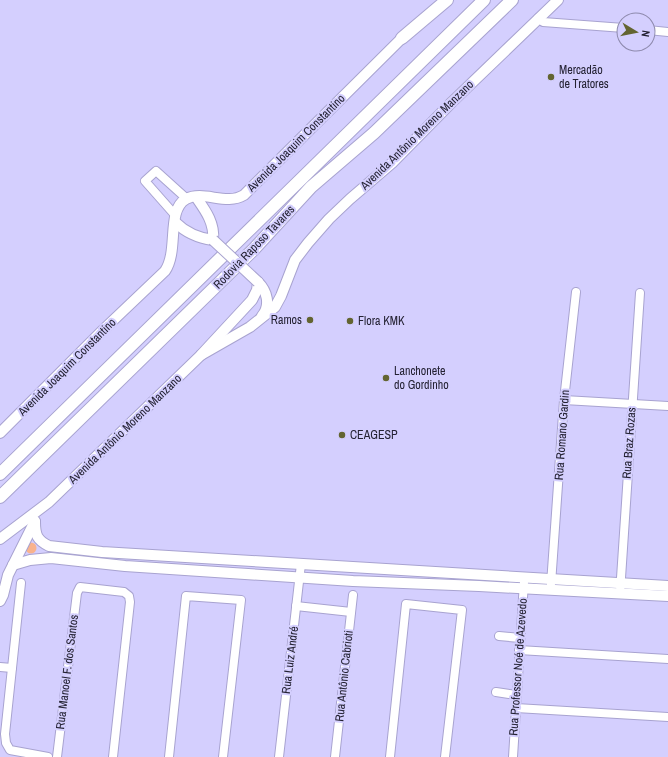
<svg xmlns="http://www.w3.org/2000/svg" width="668" height="757" font-family="'Archivo Narrow',sans-serif">
<style>
.green{fill:#f9b38d}
.lines{fill:none;stroke-linecap:round;stroke-linejoin:round}
.minor-casing{stroke:#a8a3d0;stroke-width:10}
.major-casing{stroke:#a8a3d0;stroke-width:12}
.highway-casing{stroke:#a8a3d0;stroke-width:14}
.minor{stroke:#fff;stroke-width:8}
.major{stroke:#fff;stroke-width:10}
.highway{stroke:#fff;stroke-width:12}
.major-bridge-casing{stroke:#a8a3d0;stroke-width:12;stroke-linecap:butt}
.major-bridge{stroke:#fff;stroke-width:10}
.poi-dot{fill:#636431;stroke:#d4cffe;stroke-width:1.5}
.labels{text-anchor:middle;dominant-baseline:central;stroke-width:4;stroke-linejoin:round;paint-order:stroke}
.poi-label{font-size:12px;fill:#242233;stroke:#d4cffe;text-anchor:start}
.street-label{font-size:12px;fill:#242233;stroke:#d4cffe}
</style>
<rect width="100%" height="100%" fill="#d4cffe"/>
<circle class="green" cx="31" cy="548" r="5.5"/>
<g class="lines">
<g class="minor-casing">
<g id="minor">
<path d="M 538,18 L 543,22 L 624,28"/>
<path d="M 648,30 L 668,32"/>
<path d="M 175,215 L 145,181 L 156,171 L 187,199"/>
<path d="M 564,400 L 668,406"/>
<path d="M 21,583 L 5,734 L 6,743 L 10,750 L 48,757"/>
<path d="M 551,584 L 564,400 L 576,292"/>
<path d="M 620,593 L 640,293"/>
<path d="M 296,606 L 351,612"/>
<path d="M 499,636 L 520,638"/>
<path d="M 519,650 L 668,659"/>
<path d="M 0,667 L 12,668"/>
<path d="M 496,692 L 516,695"/>
<path d="M 516,708 L 668,717"/>
<path d="M 57,757 L 77,593 L 80,587 L 124,592 L 129,596 L 130,602 L 113,757"/>
<path d="M 169,757 L 186,596 L 241,600 L 223,757"/>
<path d="M 279,757 L 301,564"/>
<path d="M 335,757 L 353,595"/>
<path d="M 390,757 L 406,604 L 462,610 L 445,757"/>
<path d="M 513,757 L 524,582"/>
</g>
</g>
<g class="major-casing">
<g id="major">
<path d="M 175,222 C 186,233 198,238 213,240 C 215,223 205,210 196,197"/>
<path d="M 258,282 C 267,291 271,305 262,316"/>
<path d="M 201,355 L 250,327 L 275,307 L 281,296 L 295,260 L 308,243 L 329,219 L 350,199 L 392,163 L 452,102 L 558,0"/>
<path d="M 0,433 L 103,330 L 165,271 C 179,251 166,210 186,199 C 204,190 226,206 244,195 L 402,38"/>
<path d="M 35,522 C 35,535 37,540 49,546 L 102,552 L 668,586"/>
<path d="M 0,539 L 49,502 L 201,355 L 252,300 L 257,290 L 258,282"/>
<path d="M 13,565 L 30,560 L 51,558 L 125,566 L 353,581 L 479,586 L 668,596"/>
<path d="M 0,601 L 3,595 L 8,575 L 35,521"/>
</g>
</g>
<g class="highway-casing">
<g id="highway">
<path d="M 402,38 L 447,0"/>
<path d="M 0,474 L 484,0"/>
<path d="M 0,497 L 254,249 L 311,187 L 374,133 L 512,0"/>
</g>
</g>
<use href="#minor" class="minor"/>
<use href="#major" class="major"/>
<use href="#highway" class="highway"/>
<g class="major-bridge-casing">
<path id="major-bridge" d="M 213,240 L 258,282"/>
</g>
<use href="#major-bridge" class="major-bridge"/>
</g>
<g class="poi-dot">
<circle cx="551" cy="77" r="4"/>
<circle cx="310" cy="320" r="4"/>
<circle cx="350" cy="321" r="4"/>
<circle cx="386" cy="378" r="4"/>
<circle cx="342" cy="435" r="4"/>
</g>
<g class="labels">
<g class="poi-label">
<text x="559" y="70">Mercadão<tspan x="559" dy="14">de Tratores</tspan></text>
<text x="302" y="320" text-anchor="end">Ramos</text>
<text x="358" y="321">Flora KMK</text>
<text x="394" y="371">Lanchonete<tspan x="394" dy="14">do Gordinho</tspan></text>
<text x="350" y="435">CEAGESP</text>
</g>
<g class="street-label">
<text transform="translate(417 135) rotate(-44)">Avenida Antônio Moreno Manzano</text>
<text transform="translate(296 143) rotate(-45)">Avenida Joaquim Constantino</text>
<text transform="translate(254 247) rotate(-46)">Rodovia Raposo Tavares</text>
<text transform="translate(67 367) rotate(-45)">Avenida Joaquim Constantino</text>
<text transform="translate(125 429) rotate(-44)">Avenida Antônio Moreno Manzano</text>
<text transform="translate(562 435) rotate(-86)">Rua Romano Gardin</text>
<text transform="translate(629 443) rotate(-86)">Rua Braz Rozas</text>
<text transform="translate(290 660) rotate(-83)">Rua Luiz André</text>
<text transform="translate(518 667) rotate(-86)">Rua Professor Noé de Azevedo</text>
<text transform="translate(67 672) rotate(-83)">Rua Manoel F. dos Santos</text>
<text transform="translate(344 676) rotate(-84)">Rua Antônio Cabrioti</text>
</g>
</g>
<g transform="translate(636 32) rotate(100)"><circle r="19" fill="#d4cffe" stroke="#8e8aad"/>
<path d="M0-3L7 15L0 10L-7 15Z" fill="#636431"/>
<text y="-6" font-size="11" font-weight="bold" text-anchor="middle" fill="#242233">N</text>
</g>
</svg>
